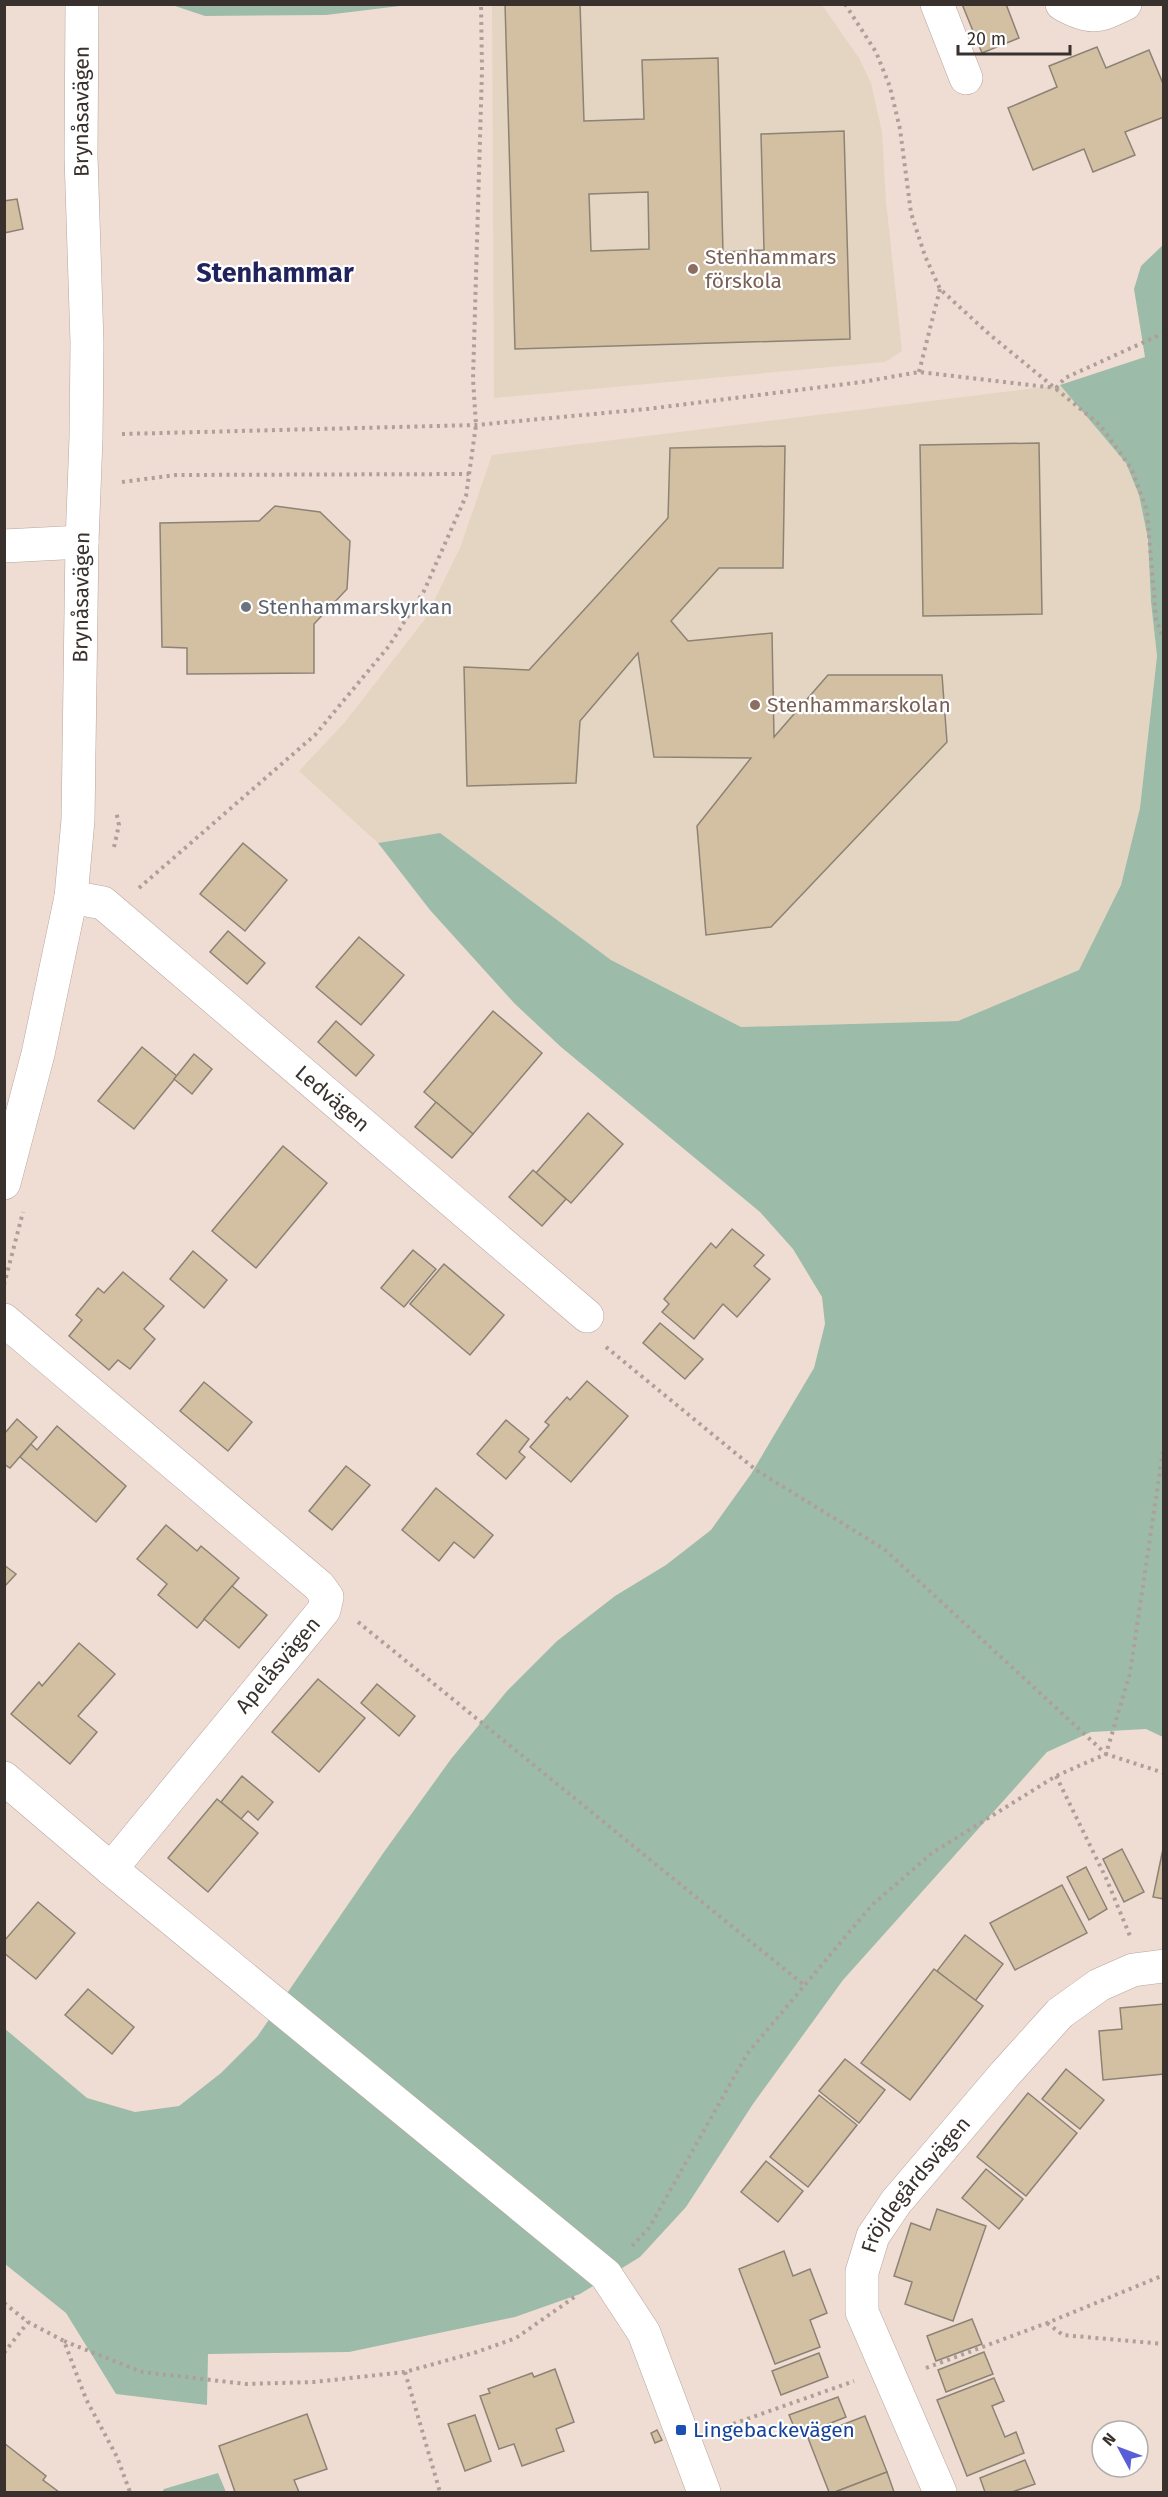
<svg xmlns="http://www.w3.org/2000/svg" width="1168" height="2497" font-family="'Fira Sans',sans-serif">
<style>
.education{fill:#e4d5c2}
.green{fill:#9dbba9}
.building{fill:#d3bfa2;stroke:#8c8375;stroke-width:1.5;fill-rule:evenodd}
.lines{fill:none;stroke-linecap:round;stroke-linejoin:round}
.minor-casing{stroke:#b7a69d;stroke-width:34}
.path{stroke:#aea099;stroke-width:4;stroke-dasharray:3 4.5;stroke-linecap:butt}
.minor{stroke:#fff;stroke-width:33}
.education-dot{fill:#8d6e63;stroke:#fff;stroke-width:2}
.worship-dot{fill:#6b7280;stroke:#fff;stroke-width:2}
.transit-dot{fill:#1a4fb4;stroke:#fff;stroke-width:2}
.labels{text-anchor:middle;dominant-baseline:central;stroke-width:4.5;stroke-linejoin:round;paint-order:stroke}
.street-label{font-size:21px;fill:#38312d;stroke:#fff}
.education-label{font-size:21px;fill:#785e54;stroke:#fff;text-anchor:start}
.worship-label{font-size:21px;fill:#5b616d;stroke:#fff;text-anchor:start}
.transit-label{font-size:21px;fill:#164399;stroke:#fff;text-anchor:start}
.district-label{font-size:27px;font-weight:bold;fill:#21235c;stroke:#fff}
</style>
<rect width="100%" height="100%" fill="#efddd4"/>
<g class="education">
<path d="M 492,5 L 822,5 L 859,58 L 871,83 L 882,132 L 886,201 L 902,351 L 885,362 L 494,398 Z"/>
<path d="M 1060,385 L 1126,463 L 1139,495 L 1148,539 L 1151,602 L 1157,656 L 1140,808 L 1121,885 L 1079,970 L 958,1021 L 741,1027 L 611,960 L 440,833 L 378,843 L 299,771 L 345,722 L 425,619 L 460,548 L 492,455 Z"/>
</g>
<g class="green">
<path d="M 172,5 L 408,5 L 326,15 L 205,16 Z"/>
<path d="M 1163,245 L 1163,1737 L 1146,1729 L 1091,1732 L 1047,1752 L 843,1980 L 753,2104 L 686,2207 L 640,2257 L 580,2294 L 515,2317 L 349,2352 L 208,2354 L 207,2405 L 116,2394 L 66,2313 L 5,2264 L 4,2028 L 87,2098 L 135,2112 L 179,2106 L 221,2073 L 257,2037 L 384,1852 L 451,1759 L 507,1691 L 557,1641 L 615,1596 L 666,1565 L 711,1530 L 751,1474 L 814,1368 L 825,1324 L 822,1297 L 793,1249 L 760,1212 L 561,1047 L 514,1003 L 430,910 L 378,843 L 440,833 L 611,960 L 741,1027 L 958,1021 L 1079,970 L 1121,885 L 1140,808 L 1157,656 L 1151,602 L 1148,539 L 1139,495 L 1126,463 L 1060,385 L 1145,357 L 1134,289 L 1141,266 Z"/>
<path d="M 218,2473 L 226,2492 L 162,2492 L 164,2489 Z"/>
</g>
<g class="building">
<path d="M 505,4 L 580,4 L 584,121 L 644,119 L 642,60 L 718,58 L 723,252 L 764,250 L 761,134 L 844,131 L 850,339 L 515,349 ZM 648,192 L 649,249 L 591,251 L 589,194 Z"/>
<path d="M 962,4 L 1006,4 L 1019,38 L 982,53 Z"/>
<path d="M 1097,47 L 1106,68 L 1149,50 L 1164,86 L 1164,117 L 1125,132 L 1135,155 L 1093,172 L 1084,149 L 1033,170 L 1008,108 L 1057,87 L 1049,66 Z"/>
<path d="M 17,199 L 23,229 L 4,233 L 4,201 Z"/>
<path d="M 1039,443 L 1042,614 L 923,616 L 920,445 Z"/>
<path d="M 785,446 L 783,568 L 719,568 L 671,621 L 688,641 L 772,633 L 774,737 L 828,675 L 942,675 L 947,742 L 771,927 L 706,935 L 697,826 L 751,758 L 654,757 L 638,653 L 580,721 L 576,783 L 467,786 L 464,667 L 529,670 L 668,518 L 670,448 Z"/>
<path d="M 275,506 L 320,512 L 350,541 L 347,589 L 314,624 L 314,673 L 187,674 L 187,648 L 162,647 L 160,523 L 259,521 Z"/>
<path d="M 243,843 L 287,880 L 245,931 L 200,894 Z"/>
<path d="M 228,931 L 265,963 L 247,984 L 210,952 Z"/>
<path d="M 359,937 L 404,975 L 361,1025 L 316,987 Z"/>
<path d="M 493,1011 L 542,1053 L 473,1134 L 424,1092 Z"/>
<path d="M 336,1021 L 374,1055 L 356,1076 L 318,1042 Z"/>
<path d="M 142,1047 L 177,1076 L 134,1129 L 98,1101 Z"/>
<path d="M 194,1054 L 212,1069 L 192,1094 L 174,1079 Z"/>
<path d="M 436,1102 L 473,1134 L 452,1158 L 415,1127 Z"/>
<path d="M 588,1113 L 623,1144 L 571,1203 L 536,1173 Z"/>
<path d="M 283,1146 L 327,1183 L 256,1268 L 212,1231 Z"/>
<path d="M 533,1170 L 566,1199 L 542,1226 L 509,1197 Z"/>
<path d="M 732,1229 L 764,1255 L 754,1266 L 770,1279 L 737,1317 L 723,1304 L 694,1339 L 662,1312 L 669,1304 L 664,1299 L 711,1243 L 716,1248 Z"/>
<path d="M 413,1250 L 436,1269 L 404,1307 L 381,1288 Z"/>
<path d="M 193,1251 L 227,1280 L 204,1308 L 170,1279 Z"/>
<path d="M 444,1264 L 504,1315 L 470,1355 L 410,1304 Z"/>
<path d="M 123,1272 L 164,1306 L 144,1329 L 155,1339 L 130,1369 L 118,1360 L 109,1370 L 69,1336 L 82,1320 L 76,1315 L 98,1288 L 104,1293 Z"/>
<path d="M 660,1323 L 703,1359 L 685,1379 L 643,1343 Z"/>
<path d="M 587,1381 L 628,1416 L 571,1482 L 530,1447 L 549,1425 L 545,1422 L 567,1397 L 570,1400 Z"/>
<path d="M 204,1382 L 252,1422 L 228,1451 L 180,1411 Z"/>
<path d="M 17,1419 L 37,1437 L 10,1468 L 4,1464 L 4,1434 Z"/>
<path d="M 506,1420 L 529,1439 L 519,1452 L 525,1457 L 506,1479 L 477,1454 Z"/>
<path d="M 57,1426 L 126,1486 L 96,1522 L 20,1457 L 31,1444 L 37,1450 Z"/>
<path d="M 346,1466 L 370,1485 L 332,1530 L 309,1511 Z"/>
<path d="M 436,1488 L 493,1535 L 474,1558 L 454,1542 L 439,1561 L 402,1530 Z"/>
<path d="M 166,1525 L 197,1551 L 201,1546 L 239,1578 L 197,1628 L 158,1595 L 167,1584 L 137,1559 Z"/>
<path d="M 4,1565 L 16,1574 L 4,1587 Z"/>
<path d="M 232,1586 L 267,1615 L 239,1648 L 204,1619 Z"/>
<path d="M 79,1643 L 115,1674 L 78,1716 L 97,1732 L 70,1764 L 11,1714 L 39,1682 L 42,1686 Z"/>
<path d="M 318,1679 L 365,1718 L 319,1772 L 272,1732 Z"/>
<path d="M 377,1684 L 415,1716 L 399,1736 L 361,1703 Z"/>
<path d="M 242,1776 L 273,1802 L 258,1820 L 248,1811 L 241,1819 L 221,1802 Z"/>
<path d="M 217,1799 L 258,1833 L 208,1892 L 168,1858 Z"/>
<path d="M 1164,1844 L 1164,1899 L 1153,1897 Z"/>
<path d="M 1122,1849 L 1144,1892 L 1124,1902 L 1103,1859 Z"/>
<path d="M 1086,1867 L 1107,1909 L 1089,1920 L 1067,1877 Z"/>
<path d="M 1062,1885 L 1087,1933 L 1015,1970 L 990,1923 Z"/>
<path d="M 38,1902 L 75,1933 L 36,1979 L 4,1953 L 4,1941 Z"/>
<path d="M 965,1935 L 1003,1964 L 975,2001 L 937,1971 Z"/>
<path d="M 934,1969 L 983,2006 L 910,2100 L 861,2063 Z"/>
<path d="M 88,1989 L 134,2027 L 112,2054 L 65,2015 Z"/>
<path d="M 1164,2004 L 1164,2074 L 1103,2080 L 1099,2031 L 1122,2029 L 1120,2008 Z"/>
<path d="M 845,2059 L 885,2090 L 859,2123 L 819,2091 Z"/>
<path d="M 1066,2069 L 1104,2100 L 1080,2129 L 1042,2099 Z"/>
<path d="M 1028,2093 L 1077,2133 L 1026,2196 L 977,2157 Z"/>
<path d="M 819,2095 L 857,2125 L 808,2187 L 770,2157 Z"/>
<path d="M 766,2161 L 803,2191 L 778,2222 L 741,2192 Z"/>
<path d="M 986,2169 L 1023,2199 L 999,2229 L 962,2198 Z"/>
<path d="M 937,2209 L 986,2226 L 953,2321 L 905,2304 L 912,2282 L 894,2276 L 911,2223 L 930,2230 Z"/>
<path d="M 784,2251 L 793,2276 L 810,2269 L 827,2313 L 810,2320 L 820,2347 L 775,2364 L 739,2269 Z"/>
<path d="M 972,2319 L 982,2344 L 936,2361 L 927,2336 Z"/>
<path d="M 984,2352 L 993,2374 L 946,2392 L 938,2370 Z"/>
<path d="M 819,2353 L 828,2377 L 781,2395 L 772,2371 Z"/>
<path d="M 555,2369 L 574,2422 L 556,2429 L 564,2451 L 522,2466 L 514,2444 L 499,2449 L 480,2396 L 490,2393 L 488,2389 L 532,2373 L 534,2377 Z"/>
<path d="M 994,2378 L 1004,2401 L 992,2406 L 1005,2437 L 1016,2432 L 1024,2453 L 967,2476 L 937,2400 Z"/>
<path d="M 838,2397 L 846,2417 L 798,2436 L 789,2415 Z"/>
<path d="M 307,2414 L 327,2469 L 294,2480 L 299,2492 L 235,2492 L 219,2446 Z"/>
<path d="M 475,2415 L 491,2461 L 465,2471 L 448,2424 Z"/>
<path d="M 865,2416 L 887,2472 L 835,2492 L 829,2492 L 808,2438 Z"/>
<path d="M 657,2430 L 662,2440 L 655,2443 L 651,2433 Z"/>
<path d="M 4,2443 L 46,2476 L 43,2480 L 59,2492 L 4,2492 Z"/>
<path d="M 1025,2460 L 1035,2484 L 1012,2492 L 985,2492 L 980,2478 Z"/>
<path d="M 887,2472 L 894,2492 L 835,2492 Z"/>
</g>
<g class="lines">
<g class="minor-casing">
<g id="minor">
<path d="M 937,4 L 966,78"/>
<path d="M 1062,4 C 1090,20 1098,17 1125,4"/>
<path d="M 4,546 L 82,542"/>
<path id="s1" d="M 71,897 L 103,903 L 587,1316"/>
<path id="s2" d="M 4,1183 L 38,1054 L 71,897 L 78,820 L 82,542 L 86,438 L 87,343 L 81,156 L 82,4"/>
<path d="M 4,1320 L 319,1586 L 327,1597 L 324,1610 L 111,1869 L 4,1778"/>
<path d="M 111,1869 L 606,2275 L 644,2333 L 704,2492"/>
<path id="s3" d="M 940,2492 L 862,2312 L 862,2272 L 873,2236 L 896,2202 L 1005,2074 L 1060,2013 L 1099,1985 L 1133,1970 L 1164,1966"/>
</g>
</g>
<g class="path">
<path d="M 845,4 L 876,52 L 890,87 L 900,129 L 911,213 L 925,256 L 940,289 L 989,334 L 1100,425 L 1131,468 L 1147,510 L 1156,619 L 1164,640"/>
<path d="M 919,372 L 940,289"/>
<path d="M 1056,388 L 1065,378 L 1164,333"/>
<path d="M 122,434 L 476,425 L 647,409 L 862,382 L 919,372 L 1056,388"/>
<path d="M 122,482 L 176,475 L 469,474"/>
<path d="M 114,847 L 119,825 L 116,811"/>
<path d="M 139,888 L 315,735 L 389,646 L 424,591 L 466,496 L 476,425 L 473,379 L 482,70 L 481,4"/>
<path d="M 4,1285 L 23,1212"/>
<path d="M 606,1347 L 756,1470 L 884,1549 L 1106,1754 L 1056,1776 L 932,1853 L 872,1905 L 747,2054 L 649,2228 L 630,2248"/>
<path d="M 1164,1444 L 1130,1673 L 1106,1754 L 1164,1773"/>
<path d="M 358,1622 L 804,1985"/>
<path d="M 1056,1776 L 1106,1878 L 1130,1936"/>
<path d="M 4,2303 L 28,2322 L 64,2341 L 86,2399 L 117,2457 L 130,2492"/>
<path d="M 1047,2323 L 1063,2335 L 1164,2344"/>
<path d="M 64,2341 L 142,2372 L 246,2384 L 314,2382 L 405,2372 L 477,2352 L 516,2338 L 576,2296"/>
<path d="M 4,2353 L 28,2322"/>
<path d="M 926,2368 L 1047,2323 L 1164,2275"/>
<path d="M 405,2372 L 440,2492"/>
<path d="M 719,2429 L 854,2381"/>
</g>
<use href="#minor" class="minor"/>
</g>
<g class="education-dot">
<circle cx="693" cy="269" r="6"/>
<circle cx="755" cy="705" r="6"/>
</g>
<circle class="worship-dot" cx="246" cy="607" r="6"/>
<rect class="transit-dot" x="675" y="2424" width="12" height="12" rx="3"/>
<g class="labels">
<g class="street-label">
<text stroke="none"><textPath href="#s2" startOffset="1080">Brynåsavägen</textPath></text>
<text stroke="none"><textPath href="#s2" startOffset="594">Brynåsavägen</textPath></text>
<text stroke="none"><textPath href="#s1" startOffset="334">Ledvägen</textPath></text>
<text transform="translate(278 1665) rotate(-50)">Apelåsvägen</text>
<text stroke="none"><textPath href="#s3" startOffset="340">Fröjdegårdsvägen</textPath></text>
</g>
<g class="education-label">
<text x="705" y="257">Stenhammars<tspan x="705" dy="24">förskola</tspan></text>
<text x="767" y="705">Stenhammarskolan</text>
</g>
<g class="worship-label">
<text x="258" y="607">Stenhammarskyrkan</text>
</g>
<g class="transit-label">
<text x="693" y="2430">Lingebackevägen</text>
</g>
<g class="district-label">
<text x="275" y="273">Stenhammar</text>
</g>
</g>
<rect width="1168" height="2497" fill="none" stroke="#38312d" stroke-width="12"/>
<g transform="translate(1120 2449) rotate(311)"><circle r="28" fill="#ffffff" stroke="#afadab" stroke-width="1.5"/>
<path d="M0-4.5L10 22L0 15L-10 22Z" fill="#5a5ed6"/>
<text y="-9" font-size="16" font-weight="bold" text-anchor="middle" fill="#38312d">N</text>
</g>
<path d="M958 45v9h112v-9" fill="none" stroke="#38312d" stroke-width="3"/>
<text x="967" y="45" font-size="18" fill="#38312d" stroke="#ffffff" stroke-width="4.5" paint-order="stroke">20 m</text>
</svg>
